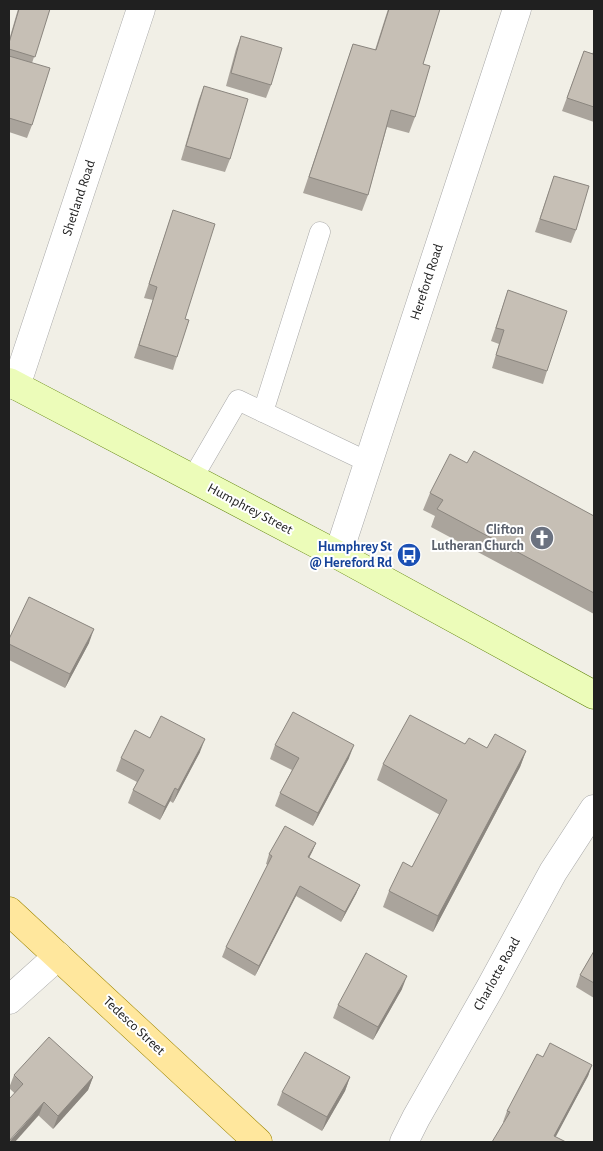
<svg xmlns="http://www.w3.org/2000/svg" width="603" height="1151" font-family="'Alegreya Sans',sans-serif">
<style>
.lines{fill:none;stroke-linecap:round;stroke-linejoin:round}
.service-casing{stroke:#a7a7a7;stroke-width:21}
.minor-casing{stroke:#a7a7a7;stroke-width:29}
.secondary-casing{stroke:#597e00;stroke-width:29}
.primary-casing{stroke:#9c8500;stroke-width:29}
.service{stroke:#fff;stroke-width:20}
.minor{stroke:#fff;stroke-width:28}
.secondary{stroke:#ecfcb9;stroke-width:28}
.primary{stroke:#ffe79d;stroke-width:28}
.wall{fill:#aaa49c}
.shaded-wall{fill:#8b867f}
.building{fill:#c6bfb5;stroke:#8b867f}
.labels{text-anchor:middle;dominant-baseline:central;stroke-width:4;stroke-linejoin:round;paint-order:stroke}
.street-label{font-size:14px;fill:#202020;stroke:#fff}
.worship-label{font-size:14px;font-weight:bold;fill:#5b616d;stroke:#fff;text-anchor:end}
.transit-label{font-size:14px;font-weight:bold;fill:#164399;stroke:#fff;text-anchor:end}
</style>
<rect width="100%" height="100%" fill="#f1efe6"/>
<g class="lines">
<g class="service-casing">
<g id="service">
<path d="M 263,412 L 320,232"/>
<path d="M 192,479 L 238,400 L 368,462"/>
</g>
</g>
<g class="minor-casing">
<g id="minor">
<path d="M 16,386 L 141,9"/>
<path d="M 338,555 L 517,9"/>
<path d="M 9,1000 L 58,956"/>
<path d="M 404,1142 L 416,1118 L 490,988 L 553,872 L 594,809"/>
</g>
</g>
<g class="secondary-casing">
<path id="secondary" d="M 9,382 L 338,555 L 594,695"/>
</g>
<g class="primary-casing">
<path id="primary" d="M 9,911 L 258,1142"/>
</g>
<use href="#service" class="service"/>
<use href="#minor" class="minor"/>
<use href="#secondary" class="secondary"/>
<use href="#primary" class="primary"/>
</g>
<g class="wall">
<path d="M 18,9 L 50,9 L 32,63 L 32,125 L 27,138 L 9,132 L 9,40 Z"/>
<path d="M 388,9 L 440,9 L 423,64 L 415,117 L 409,133 L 387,127 L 368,195 L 362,211 L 303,193 L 353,44 L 375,50 Z"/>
<path d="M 241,36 L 271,85 L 266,98 L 226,86 L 236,49 Z"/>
<path d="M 594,49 L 594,122 L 562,111 L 584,51 L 593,54 Z"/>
<path d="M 204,86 L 230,159 L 225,172 L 181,160 L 199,99 Z"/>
<path d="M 554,176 L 576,230 L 571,243 L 535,232 Z"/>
<path d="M 173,210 L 185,319 L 177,357 L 173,370 L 134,358 L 153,300 L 144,298 Z"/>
<path d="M 508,290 L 547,371 L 543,384 L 492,368 L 499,344 L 491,341 Z"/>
<path d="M 467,463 L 594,516 L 594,614 L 431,527 L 435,516 L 423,510 L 430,493 Z"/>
<path d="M 9,639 L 89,643 L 65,688 L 9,660 Z"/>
<path d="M 150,738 L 200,752 L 173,803 L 170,801 L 160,820 L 128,803 L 133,790 L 137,782 L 116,771 L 121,758 Z"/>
<path d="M 465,744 L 487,748 L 526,751 L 520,767 L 433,932 L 383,907 L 389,891 L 412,867 L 440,815 L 377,780 L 383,764 Z"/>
<path d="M 275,745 L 349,758 L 313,826 L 275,806 L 280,793 L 292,770 L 270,759 Z"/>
<path d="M 316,843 L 312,852 L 309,858 L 360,885 L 356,894 L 341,922 L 296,896 L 255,976 L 222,957 L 226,947 L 268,865 L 266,864 L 269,854 Z"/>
<path d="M 594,951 L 594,998 L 576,987 L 580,975 Z"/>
<path d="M 402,989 L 373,1040 L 333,1018 L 338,1005 Z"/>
<path d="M 543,1057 L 592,1065 L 588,1076 L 555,1137 L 503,1122 L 507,1111 Z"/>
<path d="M 14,1075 L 93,1077 L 88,1090 L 53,1129 L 9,1088 Z"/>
<path d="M 350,1077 L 345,1091 L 322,1131 L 277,1105 L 282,1092 Z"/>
</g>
<g class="shaded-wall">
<path d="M 94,629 L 89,643 L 65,688 L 70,674 Z"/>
<path d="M 205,739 L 200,752 L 173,803 L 178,790 Z"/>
<path d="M 354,745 L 349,758 L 313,826 L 318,813 Z"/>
<path d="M 526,751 L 520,767 L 433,932 L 438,916 Z"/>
<path d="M 175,788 L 170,801 L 160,820 L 165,807 Z"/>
<path d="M 316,843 L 312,852 L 304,867 L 308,857 Z"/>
<path d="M 360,885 L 356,894 L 341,922 L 345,912 Z"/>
<path d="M 300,886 L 296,896 L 255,976 L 259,966 Z"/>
<path d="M 407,976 L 402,989 L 373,1040 L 378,1027 Z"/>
<path d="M 592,1065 L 588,1076 L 553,1142 L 554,1136 Z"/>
<path d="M 93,1077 L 88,1090 L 53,1129 L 58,1116 Z"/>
<path d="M 350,1077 L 345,1091 L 322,1131 L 327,1117 Z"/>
<path d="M 44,1102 L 39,1115 L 15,1142 L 9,1142 Z"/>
</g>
<g class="building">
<path d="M 19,9 L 50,9 L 35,57 L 9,49 L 9,43 Z"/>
<path d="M 389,9 L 440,9 L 423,64 L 430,66 L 415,117 L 391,110 L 368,195 L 309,177 L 353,44 L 376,50 Z"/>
<path d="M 241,36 L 282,48 L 271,85 L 231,73 Z"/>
<path d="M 594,50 L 594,107 L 567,98 L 584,51 L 593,54 Z"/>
<path d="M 9,56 L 50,68 L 32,125 L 9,118 Z"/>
<path d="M 204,86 L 248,99 L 230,159 L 186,146 Z"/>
<path d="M 554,176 L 589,186 L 576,230 L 540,219 Z"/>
<path d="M 173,210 L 215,224 L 185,319 L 189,320 L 177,357 L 139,345 L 157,287 L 149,284 Z"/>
<path d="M 508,290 L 567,311 L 547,371 L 496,355 L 504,330 L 496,328 Z"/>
<path d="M 474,451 L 594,516 L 594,593 L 437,509 L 443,500 L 430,493 L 450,454 L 467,463 Z"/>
<path d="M 29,597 L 94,629 L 70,674 L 9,644 L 9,639 Z"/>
<path d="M 293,712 L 354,745 L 318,813 L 280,793 L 299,758 L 275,745 Z"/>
<path d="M 410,715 L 465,744 L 469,738 L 487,748 L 495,734 L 526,751 L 438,916 L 389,891 L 403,862 L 412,867 L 447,800 L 383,764 Z"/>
<path d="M 161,716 L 205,739 L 178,790 L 175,788 L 165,807 L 133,790 L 144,770 L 121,758 L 135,730 L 150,738 Z"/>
<path d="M 285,826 L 316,843 L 308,857 L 360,885 L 345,912 L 300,886 L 259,966 L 226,947 L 272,856 L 269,854 Z"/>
<path d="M 594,951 L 594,983 L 580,975 Z"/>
<path d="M 366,953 L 407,976 L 378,1027 L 338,1005 Z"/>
<path d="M 49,1037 L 93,1077 L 58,1116 L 44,1102 L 9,1141 L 9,1099 L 23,1084 L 14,1075 Z"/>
<path d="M 550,1043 L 592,1065 L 554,1136 L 566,1142 L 492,1142 L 510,1112 L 507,1111 L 537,1054 L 543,1057 Z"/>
<path d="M 305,1052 L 350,1077 L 327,1117 L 282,1092 Z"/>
</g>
<defs>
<g id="church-disc" transform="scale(1.25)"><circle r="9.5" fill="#6b7280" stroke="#fff"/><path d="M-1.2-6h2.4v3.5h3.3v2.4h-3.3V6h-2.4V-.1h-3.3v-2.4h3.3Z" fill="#fff"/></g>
<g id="bus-disc" transform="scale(1.25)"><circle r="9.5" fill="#1a4fb4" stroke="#fff"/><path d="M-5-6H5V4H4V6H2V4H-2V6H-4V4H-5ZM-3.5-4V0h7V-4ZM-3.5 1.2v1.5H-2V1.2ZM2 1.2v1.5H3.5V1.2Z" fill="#fff"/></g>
</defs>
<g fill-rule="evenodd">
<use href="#church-disc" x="542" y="538"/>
<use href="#bus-disc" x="409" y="555"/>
</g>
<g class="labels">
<g class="street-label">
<text transform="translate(79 198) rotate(-72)">Shetland Road</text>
<text transform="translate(427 282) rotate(-72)">Hereford Road</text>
<text transform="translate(250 509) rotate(28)">Humphrey Street</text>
<text transform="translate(497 974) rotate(-61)">Charlotte Road</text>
<text transform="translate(134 1026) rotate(43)">Tedesco Street</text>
</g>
<g class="worship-label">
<text x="524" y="530">Clifton<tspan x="524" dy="16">Lutheran Church</tspan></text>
</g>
<g class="transit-label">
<text x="392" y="547">Humphrey St<tspan x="392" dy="16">@ Hereford Rd</tspan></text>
</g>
</g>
<rect width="603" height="1151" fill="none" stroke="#202020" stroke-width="20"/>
</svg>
